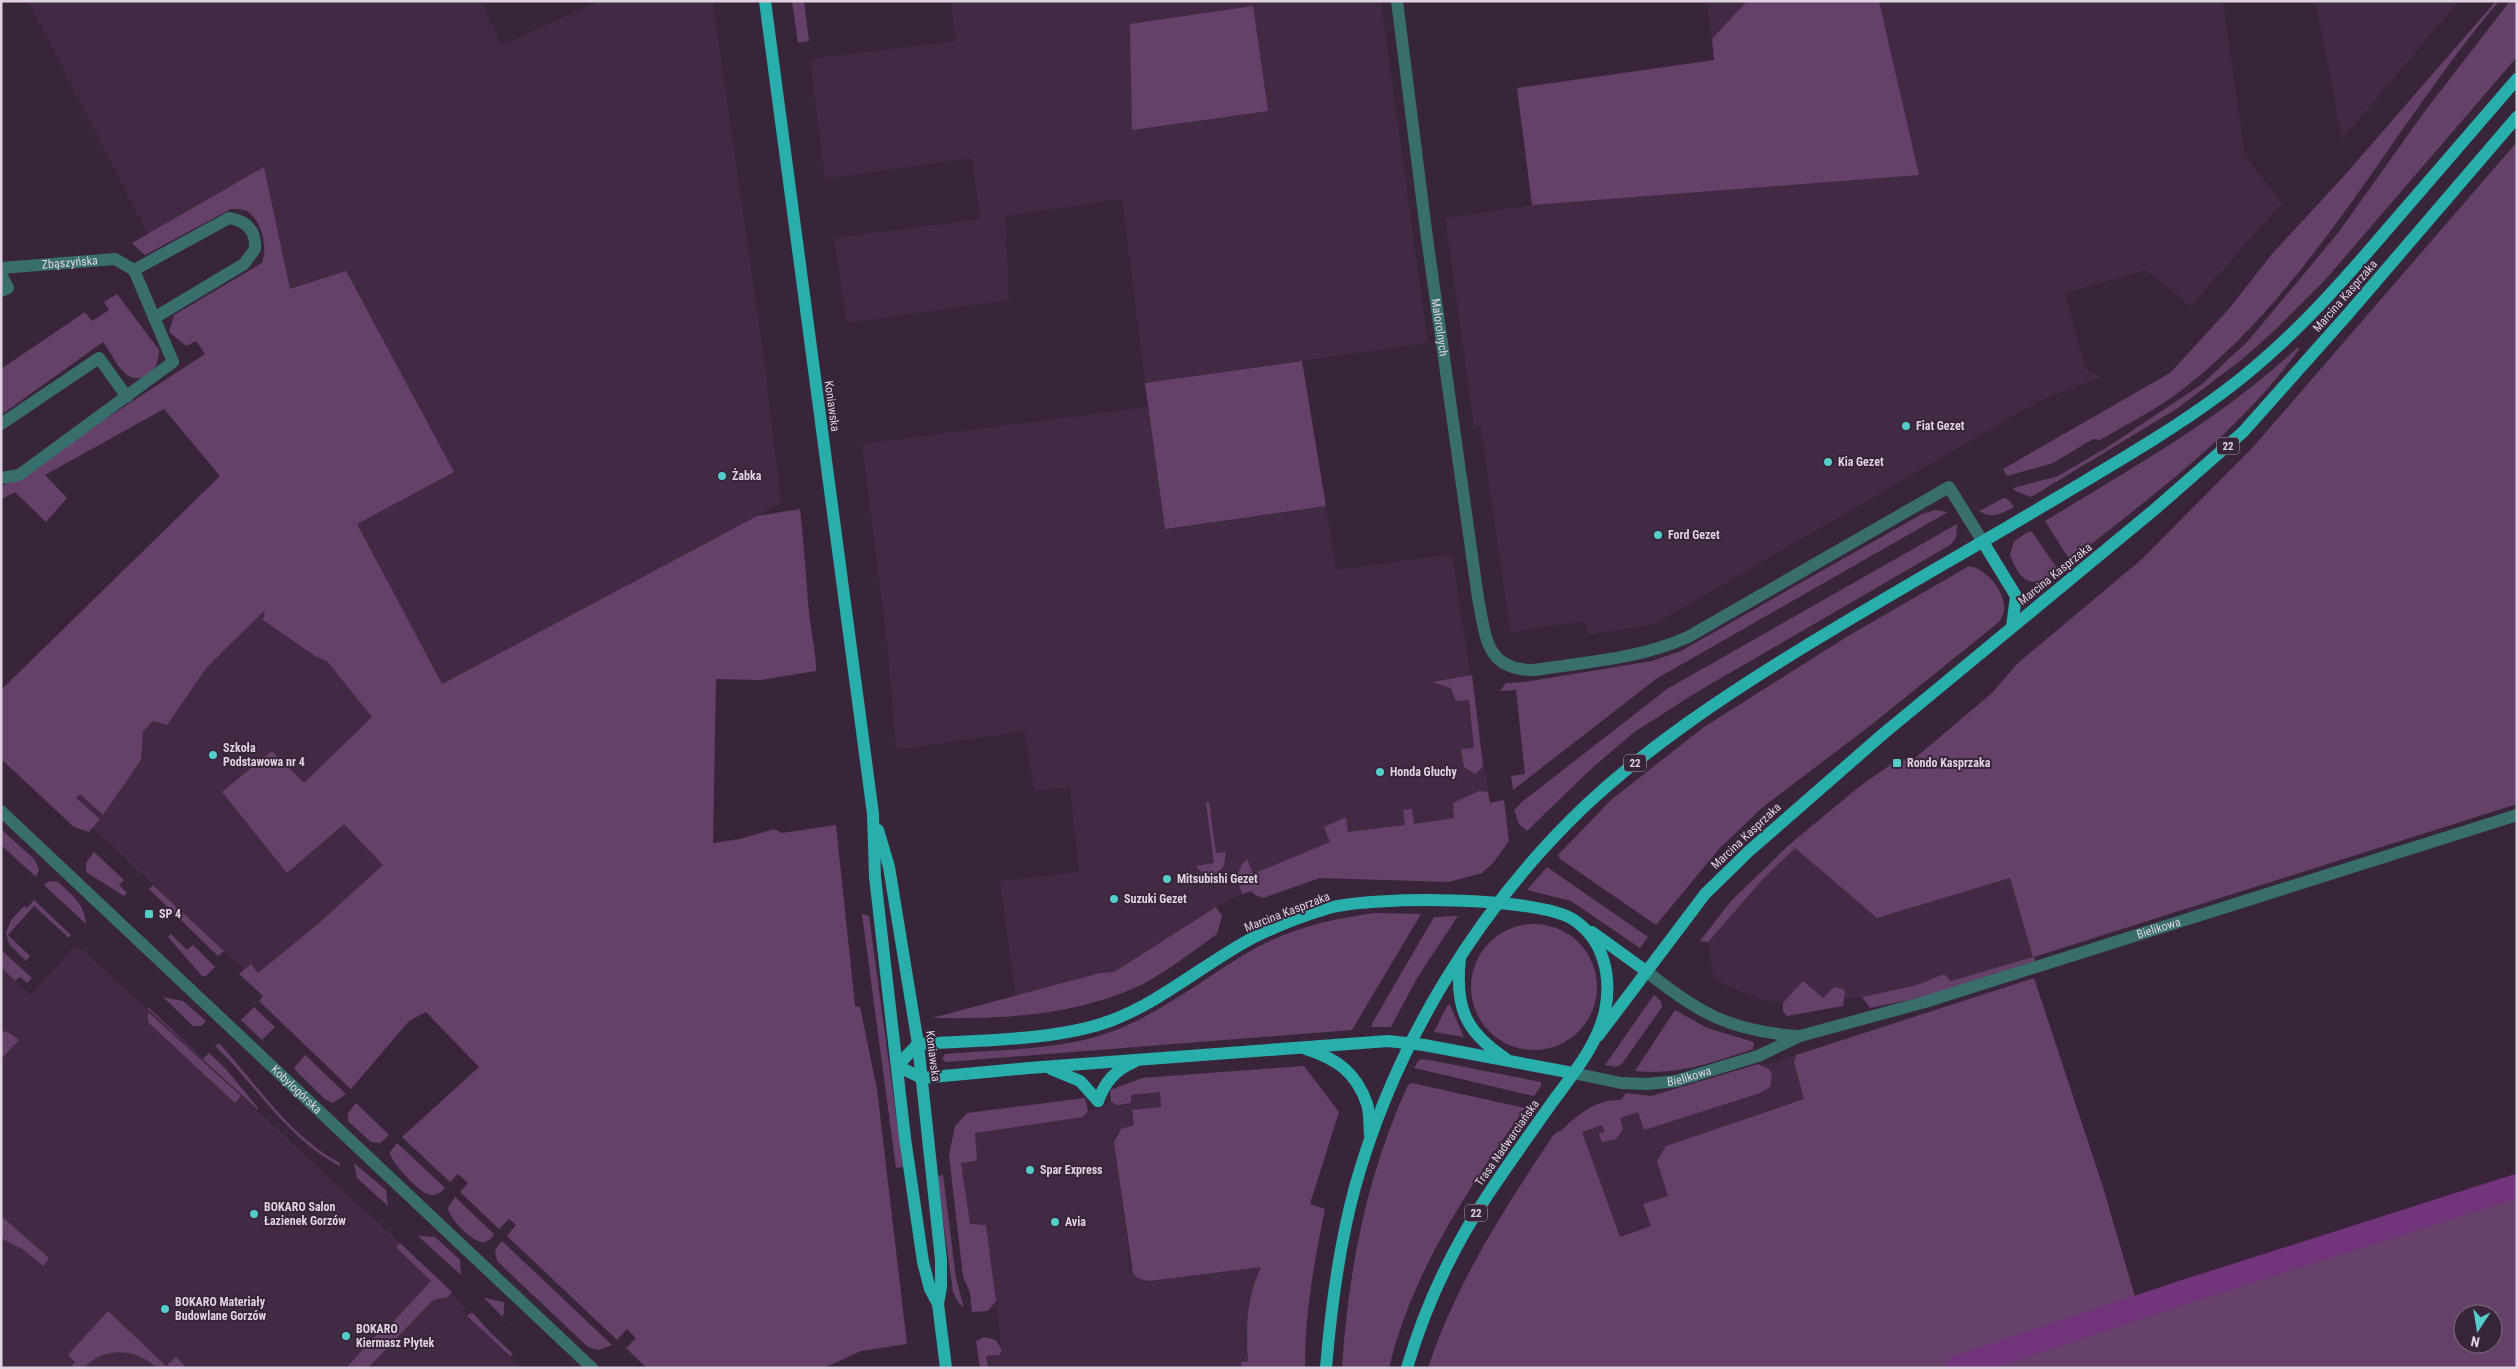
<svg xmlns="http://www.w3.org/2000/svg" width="2518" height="1369" font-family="'Roboto Condensed',sans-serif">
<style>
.built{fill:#422a45}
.green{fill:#65416a;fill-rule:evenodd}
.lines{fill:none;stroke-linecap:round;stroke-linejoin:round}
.canal{stroke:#72347a;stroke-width:24}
.minor{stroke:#386f6c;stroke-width:12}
.major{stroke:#29afab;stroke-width:12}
.poi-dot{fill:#53cdc9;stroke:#38253a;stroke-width:2}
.labels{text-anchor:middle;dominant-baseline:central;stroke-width:4;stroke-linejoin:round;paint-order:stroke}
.shield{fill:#38253a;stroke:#ad9fae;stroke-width:1}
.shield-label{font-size:11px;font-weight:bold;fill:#dfd3e0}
.street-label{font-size:12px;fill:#dfd3e0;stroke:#38253a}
.poi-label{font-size:12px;font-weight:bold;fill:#dfd3e0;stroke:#38253a;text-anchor:start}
</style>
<rect width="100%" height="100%" fill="#38253a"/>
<g class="built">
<path d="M 28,1 L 480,1 L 502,45 L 599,1 L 713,1 L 767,382 L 781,503 L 442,684 L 511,814 L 301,1023 L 1,742 L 1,690 L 221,476 L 290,289 L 264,168 L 148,234 Z"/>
<path d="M 951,1 L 1381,1 L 1428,343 L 1145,383 L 1122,199 L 1005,216 L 1009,300 L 847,323 L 834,238 L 980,219 L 972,158 L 825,179 L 810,59 L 956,41 Z"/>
<path d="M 1706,1 L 1747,1 L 1712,39 Z"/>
<path d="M 1879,1 L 2223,1 L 2245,156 L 2282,203 L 2191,306 L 2146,270 L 2065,293 L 2086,370 L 2102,377 L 2041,400 L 1655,624 L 1588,635 L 1585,621 L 1510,632 L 1481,426 L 1474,426 L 1445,218 L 1532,205 L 1919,175 Z"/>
<path d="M 2315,1 L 2459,1 L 2342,139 Z"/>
<path d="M 1148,407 L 1165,529 L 1326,506 L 1336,570 L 1452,554 L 1490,803 L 1490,825 L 1248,887 L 1243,894 L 1216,907 L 1114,972 L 1016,1000 L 1000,881 L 1079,872 L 1070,787 L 1034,791 L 1025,731 L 896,750 L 888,651 L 862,444 Z"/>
<path d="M 1795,848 L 1877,918 L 2010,878 L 2034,957 L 1951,981 L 1944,974 L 1917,985 L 1862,997 L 1783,1003 L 1760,999 L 1714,980 L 1708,942 L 1762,880 Z"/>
<path d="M 75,946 L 77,946 L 136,998 L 400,1243 L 466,1308 L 463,1311 L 467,1316 L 522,1368 L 1,1368 L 1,967 L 30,995 Z"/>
<path d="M 1796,1055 L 1794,1062 L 1804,1099 L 1666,1146 L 1658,1161 L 1723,1368 L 1647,1368 L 1574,1127 Z"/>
<path d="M 1160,1092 L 1161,1107 L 1134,1125 L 1117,1132 L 1115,1137 L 1130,1266 L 1149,1281 L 1261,1266 L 1256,1277 L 1245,1336 L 1248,1361 L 1241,1362 L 1242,1368 L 988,1368 L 986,1356 L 999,1355 L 1002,1350 L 986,1225 L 970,1224 L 968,1215 L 961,1163 L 975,1161 L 977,1159 L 975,1133 L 1083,1117 L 1088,1111 L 1111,1102 L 1113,1104 L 1130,1095 Z"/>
</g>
<g class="green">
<path d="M 792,1 L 804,1 L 809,41 L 798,43 Z"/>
<path d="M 1747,1 L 1879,1 L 1919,175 L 1532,205 L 1517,88 L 1714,60 L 1712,39 Z"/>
<path d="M 2496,1 L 2499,1 C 2395,124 2318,279 2193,381 C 2165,405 2131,422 2100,440 L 2093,439 L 2053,463 L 2007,476 L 2003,469 L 2170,373 L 2228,310 L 2272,254 L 2344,176 Z"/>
<path d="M 2510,1 L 2517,1 L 2517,57 L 2325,280 L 2272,333 L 2241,360 L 2178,408 L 2031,497 L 2015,491 L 2013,488 L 2058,476 L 2106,448 L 2201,385 L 2248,341 L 2338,233 L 2425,111 Z"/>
<path d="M 1253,6 L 1268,111 L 1132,130 L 1130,24 Z"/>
<path d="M 2517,142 L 2517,804 L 2034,957 L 2035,961 L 1923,997 L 1870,1008 L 1862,997 L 1917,985 L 1944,974 L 1951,981 L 2033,957 L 2010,878 L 1877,918 L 1795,848 L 1762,880 L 1708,942 L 1700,941 L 1731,901 L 1790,844 L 1860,786 L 1896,761 L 1915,758 L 1992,693 L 2018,663 L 2142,559 L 2254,446 Z"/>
<path d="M 264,167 L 290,289 L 346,271 L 454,472 L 357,524 L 442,684 L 757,516 L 800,509 C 804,544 806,578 809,613 C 811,633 816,651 816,671 L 761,680 L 716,679 L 713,843 L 740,839 L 774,829 L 782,833 L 836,825 L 855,1006 L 860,1007 L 877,1089 L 907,1344 L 861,1351 L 824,1368 L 647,1368 L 626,1348 L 636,1338 L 627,1329 L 617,1340 L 507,1236 L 516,1225 L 509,1219 L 499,1229 L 460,1192 L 468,1183 L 458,1174 L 450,1182 L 402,1137 L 479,1067 L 426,1012 L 409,1021 L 351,1089 L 259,1001 L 263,996 L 239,974 L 251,964 L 258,973 L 318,924 L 383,865 L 344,824 L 287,873 L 222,792 L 272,751 L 304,783 L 372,717 L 327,661 L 315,656 L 263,620 L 265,610 L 207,667 L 167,725 L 153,721 L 143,731 L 141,760 L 103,815 L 80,794 L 76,798 L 100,819 L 89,832 L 74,827 L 1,759 L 1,690 L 220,476 L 164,409 L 45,475 L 67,498 L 46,522 L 15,492 L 2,499 L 1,487 L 205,354 L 196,341 L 186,346 L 169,332 L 174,315 L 262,263 C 268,248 262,221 247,211 C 243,209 236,209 231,209 L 145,255 L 132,243 Z"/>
<path d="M 117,294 L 159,350 C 159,360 156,369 148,374 C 126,390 114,356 103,342 L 1,415 L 1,369 L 85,312 L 92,321 L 109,310 L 104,302 Z"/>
<path d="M 2297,348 L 2300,348 C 2240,432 2152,496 2072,559 L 2069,559 L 2045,521 C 2132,468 2222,418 2297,348 Z"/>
<path d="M 1302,361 L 1326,506 L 1165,529 L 1145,383 Z"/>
<path d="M 2004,498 L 2009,500 L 2014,507 C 2002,514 1991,519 1979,511 Z"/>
<path d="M 1935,510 L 1948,512 L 1656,679 L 1513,790 L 1511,776 L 1525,774 L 1516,690 L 1500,691 L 1506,683 L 1525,682 L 1652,661 L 1681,651 L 1922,514 Z"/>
<path d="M 1957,524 L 1956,538 L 1950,545 L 1697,692 L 1633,733 L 1591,769 L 1527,831 L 1519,824 L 1514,810 L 1523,801 L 1667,689 Z"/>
<path d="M 2028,532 L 2032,532 L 2057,568 L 2057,572 C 2033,591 2020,582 2010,555 L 2014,541 Z"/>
<path d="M 1969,566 C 1990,569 2015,603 1999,622 L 1871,725 L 1763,807 L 1719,849 L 1656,925 L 1560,859 L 1558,855 L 1611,800 L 1704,727 L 1848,636 Z"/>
<path d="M 1472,675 L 1483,767 L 1475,774 L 1464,767 L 1461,749 L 1474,748 L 1469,700 L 1456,701 L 1451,688 L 1432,682 Z"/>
<path d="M 1479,791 L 1488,792 L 1490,803 L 1504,800 L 1509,841 L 1494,862 L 1482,873 L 1449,882 L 1320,878 L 1263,898 L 1255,895 L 1251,891 L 1243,894 C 1236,882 1236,869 1247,859 L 1253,874 L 1330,842 L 1324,827 L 1346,817 L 1348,832 L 1405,825 L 1403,810 L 1412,809 L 1414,824 L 1454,818 L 1453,803 Z"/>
<path d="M 1209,802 L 1216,853 L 1226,852 C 1225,856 1225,862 1224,865 C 1218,878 1202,876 1196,866 L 1214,863 L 1206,803 Z"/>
<path d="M 1,829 L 35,860 L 39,870 L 36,877 L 1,845 Z"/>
<path d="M 94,852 L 124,880 L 119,885 L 127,893 L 124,896 L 86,872 L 86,863 Z"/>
<path d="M 1547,867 L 1648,937 L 1640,948 L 1571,901 L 1527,890 Z"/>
<path d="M 49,881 L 58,882 C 71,894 85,904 86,924 L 44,885 Z"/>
<path d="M 153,885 L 224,951 L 218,956 L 149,889 Z"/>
<path d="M 34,900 L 71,935 L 69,938 L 34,906 L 8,935 L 30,956 L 26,961 L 9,944 L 6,933 L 11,920 L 24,906 L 27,908 Z"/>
<path d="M 1216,907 L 1222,916 L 1217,934 C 1193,951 1168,971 1141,985 C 1075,1016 1003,1019 932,1018 L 1100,973 L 1114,972 Z"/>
<path d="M 1374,913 L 1421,914 L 1352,1030 L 946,1062 L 942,1059 L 945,1054 C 1003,1049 1067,1051 1121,1028 C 1166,1009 1204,979 1245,954 C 1285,930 1329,919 1374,913 Z"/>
<path d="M 862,914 L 869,916 L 903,1167 L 896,1168 Z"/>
<path d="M 1458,916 L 1417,978 L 1391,1027 L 1371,1027 L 1373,1022 L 1434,917 Z"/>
<circle cx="1534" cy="987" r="63"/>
<path d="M 171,934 L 187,950 L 193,945 L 215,967 L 206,976 L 202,976 L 168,937 Z"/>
<path d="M 1,950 L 32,978 L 27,983 L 20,977 L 15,981 L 1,967 Z"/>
<path d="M 2034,978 L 2103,1187 L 2138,1307 L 2517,1186 L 2517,1368 L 1428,1368 C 1455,1285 1504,1209 1552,1137 C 1557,1130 1559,1133 1563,1129 C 1579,1113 1598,1099 1621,1100 L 1626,1093 L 1651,1096 L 1758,1064 L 1769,1069 L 1772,1073 L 1770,1087 L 1760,1093 L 1644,1130 L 1638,1112 L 1620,1118 L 1623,1129 L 1616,1139 L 1602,1142 L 1599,1134 L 1605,1132 L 1602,1125 L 1582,1132 L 1620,1237 L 1651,1226 L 1643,1204 L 1668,1196 L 1657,1161 L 1666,1146 L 1804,1099 L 1794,1062 L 1796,1055 ZM 2463,1314 L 2493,1314 L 2493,1344 L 2463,1344 Z"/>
<path d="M 1803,981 L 1823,998 L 1834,987 L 1843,989 L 1845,992 L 1843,1006 L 1787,1016 L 1783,1011 L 1783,1003 Z"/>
<path d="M 1654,995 L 1661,1001 L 1662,1007 L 1621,1065 L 1615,1067 L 1605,1065 Z"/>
<path d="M 163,997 L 183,1001 L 206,1021 L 201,1026 L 193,1026 Z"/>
<path d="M 1448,1004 L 1450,1005 L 1464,1037 L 1434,1032 Z"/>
<path d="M 148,1007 L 203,1059 L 209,1053 L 225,1068 L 258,1108 L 257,1109 L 148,1009 Z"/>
<path d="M 254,1007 L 275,1027 L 262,1040 L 241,1020 Z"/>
<path d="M 1675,1010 L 1707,1028 L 1754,1042 L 1753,1049 C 1715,1062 1675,1076 1635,1071 Z"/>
<path d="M 148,1012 L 241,1096 L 235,1103 L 148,1022 Z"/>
<path d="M 6,1031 L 19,1040 L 1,1059 L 1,1033 Z"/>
<path d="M 219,1043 C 259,1086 286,1133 340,1163 L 340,1166 C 287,1139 257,1086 215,1046 Z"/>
<path d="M 305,1055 L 346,1094 L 333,1103 L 325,1099 L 295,1070 L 295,1067 Z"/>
<path d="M 1424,1059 L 1541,1082 L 1541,1086 L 1534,1096 L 1414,1068 L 1419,1060 Z"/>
<path d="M 1304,1066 L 1339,1112 L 1310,1204 L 1325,1209 C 1314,1263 1305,1312 1305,1368 L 1242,1368 L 1241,1362 L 1248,1361 C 1245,1329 1247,1296 1261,1267 L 1149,1281 L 1137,1278 L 1133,1273 L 1114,1142 L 1121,1129 L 1134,1125 L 1132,1110 L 1161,1107 L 1160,1092 L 1131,1095 L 1131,1103 L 1117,1105 L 1111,1102 L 1110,1090 L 1142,1078 Z"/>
<path d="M 1412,1083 L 1525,1108 C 1469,1187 1412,1272 1389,1368 L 1342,1368 C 1348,1271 1367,1174 1408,1085 Z"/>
<path d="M 1085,1098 L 1088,1111 L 1083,1117 L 975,1133 L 977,1159 L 976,1161 L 961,1163 L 970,1224 L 986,1225 L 996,1301 L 988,1311 L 972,1312 L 970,1292 L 963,1277 L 949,1155 L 955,1126 L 967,1113 Z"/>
<path d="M 356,1103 L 389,1135 L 380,1143 L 371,1142 L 348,1121 L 348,1113 Z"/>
<path d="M 397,1143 L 445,1188 C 440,1193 435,1197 427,1194 C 418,1190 390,1162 390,1152 Z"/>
<path d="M 354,1163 L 386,1190 L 388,1206 L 357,1178 Z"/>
<path d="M 943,1175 L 956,1278 L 964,1308 L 958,1302 L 953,1292 L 937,1176 Z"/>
<path d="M 455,1197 L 494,1234 C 492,1237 489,1241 485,1242 C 474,1245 448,1217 448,1208 Z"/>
<path d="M 1,1216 L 49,1258 L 43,1266 L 24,1250 L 1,1238 Z"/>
<path d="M 418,1236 L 435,1237 L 460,1260 L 461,1275 Z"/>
<path d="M 502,1241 L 612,1345 L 599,1350 L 588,1347 L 497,1261 L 495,1250 Z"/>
<path d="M 400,1243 L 452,1292 L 448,1297 L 433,1300 L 368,1368 L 346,1368 L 379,1332 L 382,1334 L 431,1281 L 396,1247 Z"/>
<path d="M 484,1298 L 504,1302 L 504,1313 L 502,1316 L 539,1354 Z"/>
<path d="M 108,1311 L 166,1366 L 176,1357 L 187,1368 L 157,1368 C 136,1348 104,1346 84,1368 L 70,1368 L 75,1362 L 68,1355 Z"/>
<path d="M 470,1313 L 473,1313 L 490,1332 L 513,1354 L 510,1356 L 467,1316 Z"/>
<path d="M 984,1337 L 996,1340 L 1002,1350 L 999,1355 L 986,1356 L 988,1368 L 980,1368 L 976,1341 Z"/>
</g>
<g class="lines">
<path class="canal" d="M 1957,1368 L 2187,1291 L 2517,1186"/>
<g class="minor">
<path id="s1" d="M 1397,1 L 1427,238 L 1478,598 C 1486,637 1485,670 1534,670 C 1586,662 1639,659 1688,637 L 1949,487 L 1983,542"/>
<path id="s2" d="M 1,268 L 115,259 L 134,270"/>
<path d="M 134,270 L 229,218 C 247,221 256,231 255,249 L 244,264 L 154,318"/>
<path d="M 1,274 L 8,288 L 1,291"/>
<path d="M 1,424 L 99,358 L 127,397"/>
<path d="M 1,478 L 19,475 L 173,362 L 134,270"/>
<path id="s3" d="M 1,811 L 592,1368"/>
<path d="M 1646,971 C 1698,1013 1730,1031 1798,1036"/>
<path id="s4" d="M 1573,1073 L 1621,1083 L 1647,1084 L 1676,1081 L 1758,1056 L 1800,1036 L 1925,1002 L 2517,815"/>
</g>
<g class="major">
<path d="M 765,1 L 873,814 L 875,877 L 905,1138 L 923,1262 L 930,1289 L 938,1304 L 946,1368"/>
<path d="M 1983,542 L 2016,596 L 2012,627"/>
<path d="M 878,830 L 889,867 L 918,1044 L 941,1260 L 941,1287 L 938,1304"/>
<path d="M 1592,932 L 1646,971"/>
<path d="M 1460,958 C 1455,1006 1464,1031 1505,1058"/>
<path d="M 1598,1036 L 1705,894 L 1749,851 L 1883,734 L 2154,510 L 2243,432 L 2348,314 L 2517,117"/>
<path d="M 918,1044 C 977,1040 1054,1041 1110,1021 C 1163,1001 1206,962 1256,936 C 1279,925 1305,915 1329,908 C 1371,896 1540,896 1574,920 C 1604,940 1612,977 1605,1011 C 1597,1046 1572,1075 1551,1104 C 1530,1134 1509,1163 1489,1193 C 1453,1247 1425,1306 1407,1368"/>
<path d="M 1306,1049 C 1337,1059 1356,1072 1367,1104 C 1370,1113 1369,1125 1370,1135"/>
<path d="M 897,1066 L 918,1044"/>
<path d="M 897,1066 L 922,1078"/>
<path d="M 1051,1069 L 1080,1081 L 1098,1101"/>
<path d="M 922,1078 L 1029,1068 L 1388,1041 L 1424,1045 L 1573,1073"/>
<path d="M 1098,1101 C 1105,1082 1115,1070 1134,1062"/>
<path d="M 1326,1368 C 1331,1307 1339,1246 1355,1187 C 1395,1044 1477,909 1585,806 C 1649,746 1724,696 1799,650 C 1885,597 1973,548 2060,496 C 2115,463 2171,431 2222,393 C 2287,345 2339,286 2391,225 C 2433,176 2475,128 2517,79"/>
</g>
</g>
<g class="poi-dot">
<circle cx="1906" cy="426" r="5"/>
<circle cx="1828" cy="462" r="5"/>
<circle cx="722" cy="476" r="5"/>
<circle cx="1658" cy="535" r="5"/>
<circle cx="213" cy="755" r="5"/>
<rect x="1892" y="758" width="10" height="10" rx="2.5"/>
<circle cx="1380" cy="772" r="5"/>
<circle cx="1167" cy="879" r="5"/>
<circle cx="1114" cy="899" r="5"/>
<rect x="144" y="909" width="10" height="10" rx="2.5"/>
<circle cx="1030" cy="1170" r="5"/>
<circle cx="254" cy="1214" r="5"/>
<circle cx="1055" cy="1222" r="5"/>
<circle cx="165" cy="1309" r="5"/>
<circle cx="346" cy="1336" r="5"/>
</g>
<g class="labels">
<g class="shield">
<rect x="2217" y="437.5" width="22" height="17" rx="4"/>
<rect x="1624" y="754.5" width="22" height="17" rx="4"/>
<rect x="1465" y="1204.5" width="22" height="17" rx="4"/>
</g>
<g class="shield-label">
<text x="2228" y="446">22</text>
<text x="1635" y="763">22</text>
<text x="1476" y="1213">22</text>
</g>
<g class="street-label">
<text stroke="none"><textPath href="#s2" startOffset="69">Zbąszyńska</textPath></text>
<text transform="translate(2345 296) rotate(-49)">Marcina Kasprzaka</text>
<text stroke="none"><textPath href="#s1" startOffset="329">Małorolnych</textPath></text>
<text transform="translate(832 406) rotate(82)">Koniawska</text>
<text transform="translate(2055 574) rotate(-39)">Marcina Kasprzaka</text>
<text transform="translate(1746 836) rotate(-43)">Marcina Kasprzaka</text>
<text transform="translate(1287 912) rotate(-21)">Marcina Kasprzaka</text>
<text stroke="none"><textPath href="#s4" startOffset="611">Bielikowa</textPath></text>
<text transform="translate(933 1056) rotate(83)">Koniawska</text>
<text stroke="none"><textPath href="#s4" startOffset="118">Bielikowa</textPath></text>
<text stroke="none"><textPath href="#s3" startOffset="406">Kobylogórska</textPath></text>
<text transform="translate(1507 1143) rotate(-55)">Trasa Nadwarciańska</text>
</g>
<g class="poi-label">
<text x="1916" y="426">Fiat Gezet</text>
<text x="1838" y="462">Kia Gezet</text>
<text x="732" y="476">Żabka</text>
<text x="1668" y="535">Ford Gezet</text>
<text x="223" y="748">Szkoła<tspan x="223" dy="14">Podstawowa nr 4</tspan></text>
<text x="1907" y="763">Rondo Kasprzaka</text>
<text x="1390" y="772">Honda Głuchy</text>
<text x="1177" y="879">Mitsubishi Gezet</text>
<text x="1124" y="899">Suzuki Gezet</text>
<text x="159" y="914">SP 4</text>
<text x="1040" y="1170">Spar Express</text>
<text x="264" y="1207">BOKARO Salon<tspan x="264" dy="14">Łazienek Gorzów</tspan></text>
<text x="1065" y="1222">Avia</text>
<text x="175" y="1302">BOKARO Materiały<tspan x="175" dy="14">Budowlane Gorzów</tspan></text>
<text x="356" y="1329">BOKARO<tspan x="356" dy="14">Kiermasz Płytek</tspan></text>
</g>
</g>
<rect width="2518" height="1369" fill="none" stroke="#dfd3e0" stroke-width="5"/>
<g transform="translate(2478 1329) rotate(192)"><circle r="24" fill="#38253a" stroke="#7b6b7c"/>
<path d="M0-4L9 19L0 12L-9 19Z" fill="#53cdc9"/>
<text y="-8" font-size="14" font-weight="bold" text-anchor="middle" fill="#dfd3e0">N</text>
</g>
</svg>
